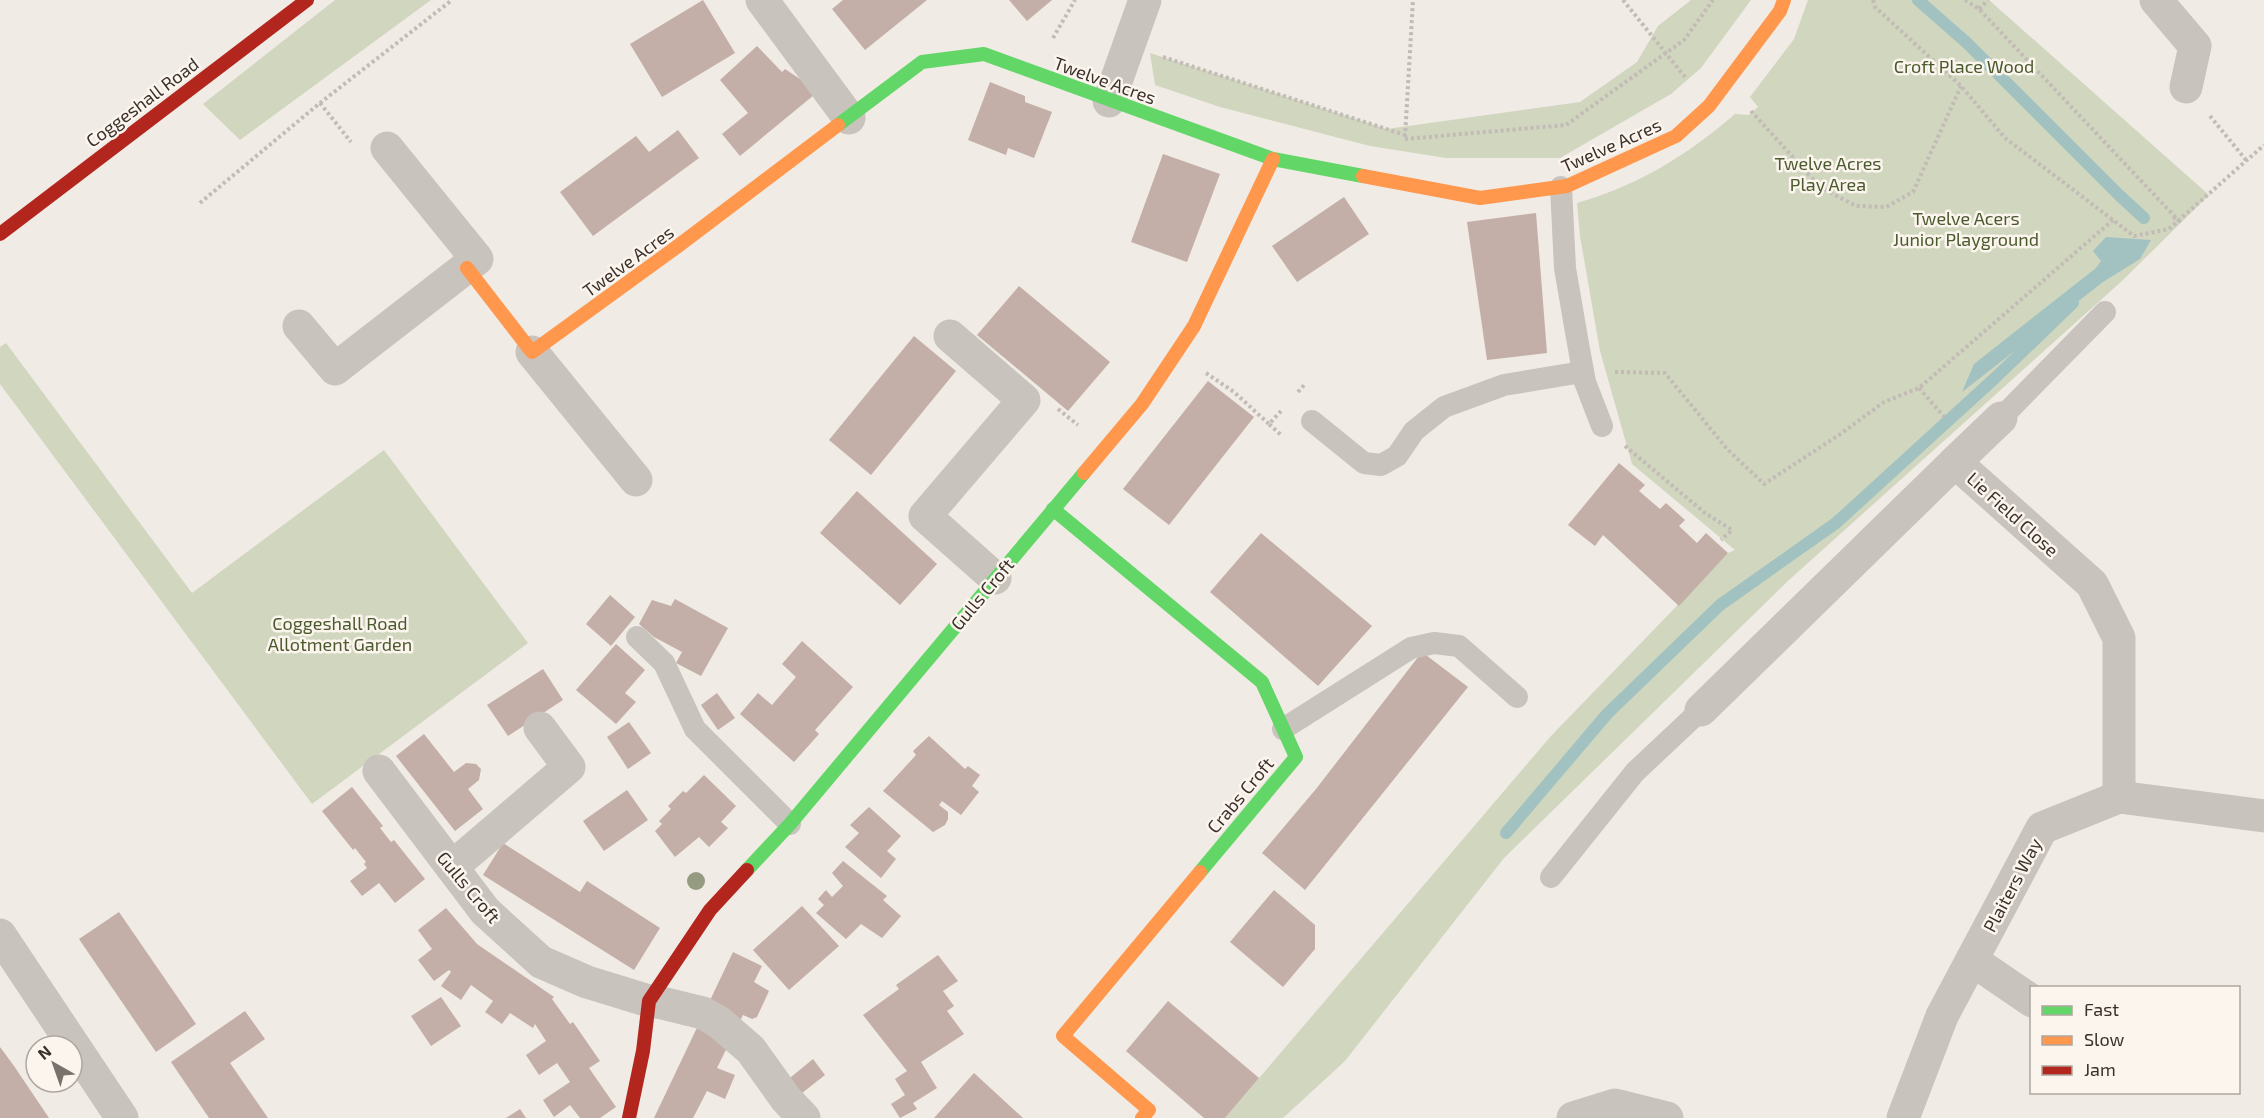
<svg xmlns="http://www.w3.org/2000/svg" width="2264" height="1118" font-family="'Exo 2',sans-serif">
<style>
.green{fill:#d1d6bf}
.water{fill:#a1c2c1}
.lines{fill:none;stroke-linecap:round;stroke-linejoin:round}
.stream{stroke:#a1c2c1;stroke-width:12}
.building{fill:#c3afa7}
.path{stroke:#c2bbb6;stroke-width:4;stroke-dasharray:3 3;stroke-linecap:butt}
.lane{stroke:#c9c3be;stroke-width:22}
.street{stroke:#c9c3be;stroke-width:33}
.fast{stroke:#63d668;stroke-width:14}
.slow{stroke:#ff974d;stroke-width:14}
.jam{stroke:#b3261e;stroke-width:14}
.tree{fill:#959b80}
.labels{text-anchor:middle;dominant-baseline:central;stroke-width:5;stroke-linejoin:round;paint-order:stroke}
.park-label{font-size:18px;fill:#4a5a2e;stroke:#fbf5ee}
.street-label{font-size:18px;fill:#3b302b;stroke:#fbf5ee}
</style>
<rect width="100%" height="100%" fill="#f0ebe5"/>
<g class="green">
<path d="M 335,0 L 431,0 L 240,140 L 203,104 Z"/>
<path d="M 1691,0 L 1751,0 L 1701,68 L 1671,94 L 1560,158 L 1446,158 L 1370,146 L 1220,107 L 1155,85 L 1150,53 L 1387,129 L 1580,102 L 1637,62 L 1658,26 Z"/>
<path d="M 1808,0 L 1989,0 L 2209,195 L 2123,280 L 1789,580 L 1504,858 L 1345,1061 L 1283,1118 L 1225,1118 L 1551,736 L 1728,553 L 1735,550 L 1632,464 L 1600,351 L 1580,236 L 1577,203 C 1639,185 1686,156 1735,114 L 1749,115 L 1758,107 L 1750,97 L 1794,39 Z"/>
<path d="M 6,343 L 192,593 L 384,450 L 528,643 L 312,804 L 0,384 L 0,347 Z"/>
</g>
<path class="water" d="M 2106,237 L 2151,240 L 2140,259 L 2103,282 L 1962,392 L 1974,364 L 2096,268 L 2101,261 L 2093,251 Z"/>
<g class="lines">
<g class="stream">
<path d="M 1918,0 L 1967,43 L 2119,195 L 2144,218"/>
<path d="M 1506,833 L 1607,714 L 1720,605 L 1836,523 L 1995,378 L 2073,303"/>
</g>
</g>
<g class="building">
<path d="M 703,0 L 735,53 L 662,97 L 630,44 Z"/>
<path d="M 843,0 L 927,0 L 865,50 L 832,9 Z"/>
<path d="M 1009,0 L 1052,0 L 1027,21 Z"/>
<path d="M 757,46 L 782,72 L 785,69 L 800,79 L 814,95 L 740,156 L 722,134 L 748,113 L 720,80 Z"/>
<path d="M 990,82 L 1025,96 L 1025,102 L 1052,112 L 1034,158 L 1008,148 L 1006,155 L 968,140 Z"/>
<path d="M 678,130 L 699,158 L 593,236 L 560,192 L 636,136 L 649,152 Z"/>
<path d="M 1163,154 L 1220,174 L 1187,262 L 1131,242 Z"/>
<path d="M 1344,197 L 1369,234 L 1297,282 L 1272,246 Z"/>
<path d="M 1536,213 L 1547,353 L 1487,360 L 1467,222 Z"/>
<path d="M 1019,286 L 1110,362 L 1068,411 L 977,335 Z"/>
<path d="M 914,336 L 956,371 L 871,475 L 829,440 Z"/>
<path d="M 1208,381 L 1254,417 L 1169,525 L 1123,489 Z"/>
<path d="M 1619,463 L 1645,485 L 1639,491 L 1660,509 L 1666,503 L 1685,520 L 1679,526 L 1697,543 L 1706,533 L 1728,553 L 1679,606 L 1603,535 L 1595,546 L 1568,525 Z"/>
<path d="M 857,491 L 937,564 L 900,605 L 820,533 Z"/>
<path d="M 1261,533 L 1372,626 L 1318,686 L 1210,592 Z"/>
<path d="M 610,595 L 635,617 L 611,646 L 586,624 Z"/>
<path d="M 675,599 L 728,628 L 701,676 L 676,663 L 682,652 L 654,637 L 639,624 L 652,600 L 671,606 Z"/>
<path d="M 802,641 L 853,687 L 815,730 L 819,734 L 794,762 L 740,714 L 758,693 L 772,705 L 796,677 L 782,664 Z"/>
<path d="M 616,644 L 645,670 L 625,693 L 636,702 L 616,724 L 576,690 Z"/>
<path d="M 1422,652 L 1468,687 L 1305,890 L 1262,853 L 1316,789 Z"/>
<path d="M 543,669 L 563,700 L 508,736 L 487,705 Z"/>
<path d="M 717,693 L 735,718 L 718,730 L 701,705 Z"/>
<path d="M 629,722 L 651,753 L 628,769 L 607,737 Z"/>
<path d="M 424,734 L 454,772 L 466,763 L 476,764 L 481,769 L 479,780 L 468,789 L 483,809 L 455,831 L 396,756 Z"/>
<path d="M 929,736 L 965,769 L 968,766 L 980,775 L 972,786 L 979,792 L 961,815 L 942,801 L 939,805 L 948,812 L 948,819 L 945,825 L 933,832 L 883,791 L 916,755 L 913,751 Z"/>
<path d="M 704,775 L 736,806 L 721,822 L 728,828 L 709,847 L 699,837 L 675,857 L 655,831 L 662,824 L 659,821 L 671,809 L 668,806 L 683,791 L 686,793 Z"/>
<path d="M 352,787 L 383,826 L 380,828 L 391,842 L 394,840 L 425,879 L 395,903 L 379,883 L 362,896 L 350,881 L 367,868 L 364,864 L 366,862 L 355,848 L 353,850 L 322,811 Z"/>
<path d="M 627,790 L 648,820 L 604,851 L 583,821 Z"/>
<path d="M 869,807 L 901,836 L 887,851 L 896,859 L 881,878 L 845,847 L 859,833 L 850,825 Z"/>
<path d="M 503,843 L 580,892 L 587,881 L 660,928 L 634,970 L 483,875 Z"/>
<path d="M 843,861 L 887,896 L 883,900 L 901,916 L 882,938 L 861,924 L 846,939 L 816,913 L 824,905 L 818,899 L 826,890 L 832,897 L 843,886 L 832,873 Z"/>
<path d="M 1274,890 L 1315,925 L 1315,949 L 1283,987 L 1230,942 Z"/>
<path d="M 802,906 L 839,946 L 789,990 L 753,950 Z"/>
<path d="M 446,908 L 477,944 L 554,997 L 552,999 L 570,1024 L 573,1022 L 600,1061 L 589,1068 L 616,1107 L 600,1118 L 580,1118 L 570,1105 L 554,1117 L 543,1100 L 570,1082 L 557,1063 L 539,1075 L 526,1055 L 546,1041 L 535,1024 L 533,1028 L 510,1013 L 502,1024 L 485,1012 L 493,1001 L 471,985 L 461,1000 L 441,986 L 451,972 L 449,970 L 434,981 L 418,960 L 432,949 L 418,930 Z"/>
<path d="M 119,912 L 196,1024 L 156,1052 L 79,939 Z"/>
<path d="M 733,952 L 762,966 L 754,982 L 769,991 L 757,1017 L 752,1019 L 743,1015 L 717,1068 L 735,1075 L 725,1099 L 707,1091 L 693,1118 L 654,1118 Z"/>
<path d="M 938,955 L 958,981 L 943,991 L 954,1006 L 947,1011 L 964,1034 L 921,1062 L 937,1088 L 913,1103 L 917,1109 L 900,1118 L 891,1104 L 905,1095 L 895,1079 L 907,1071 L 863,1015 L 899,989 L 896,985 Z"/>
<path d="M 441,997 L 461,1026 L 431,1046 L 411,1016 Z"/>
<path d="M 1168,1001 L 1259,1078 L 1225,1118 L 1204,1118 L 1126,1051 Z"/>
<path d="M 245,1011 L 265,1039 L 230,1063 L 268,1118 L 209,1118 L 171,1062 Z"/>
<path d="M 0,1047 L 14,1066 L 49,1118 L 0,1118 Z"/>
<path d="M 813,1059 L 825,1075 L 797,1097 L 785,1082 Z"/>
<path d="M 974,1073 L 1023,1118 L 934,1118 Z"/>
<path d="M 520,1109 L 526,1118 L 506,1118 Z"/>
</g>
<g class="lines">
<g class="path">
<path d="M 1623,0 L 1685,77"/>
<path d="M 1873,0 L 1875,7 L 1961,86 L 2005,138 L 2134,236 L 2169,229 L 2264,145"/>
<path d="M 1965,0 L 1979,9 L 2179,221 L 2171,215"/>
<path d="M 1979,9 L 1988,0"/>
<path d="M 1053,38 L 1075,0"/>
<path d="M 1163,57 L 1405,135"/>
<path d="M 320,103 L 351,142"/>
<path d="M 1751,111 L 1820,187 L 1856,206 L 1886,207 L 1913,192 L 1961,86"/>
<path d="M 2210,116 L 2246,160"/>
<path d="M 1405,137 L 1413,0"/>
<path d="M 1405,139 L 1566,125 L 1684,40 L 1713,0"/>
<path d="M 200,203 L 320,103 L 452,0"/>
<path d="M 1615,372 L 1665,373 L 1727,449 L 1764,484 L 1842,433 L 1884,402 L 1919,388 L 2113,220"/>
<path d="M 1206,373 L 1234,392 L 1269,424"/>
<path d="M 1919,388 L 1946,419"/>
<path d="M 1298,392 L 1306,383"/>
<path d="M 1058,409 L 1078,425"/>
<path d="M 1281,411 L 1269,424 L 1281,435"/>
<path d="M 1625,446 L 1705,513 L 1732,530 L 1721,540"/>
</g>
<g class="lane">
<path d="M 1561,187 L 1565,268 L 1577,338 L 1585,382 L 1602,426"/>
<path d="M 2001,418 L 2105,312"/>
<path d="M 1312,421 L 1364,463 L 1381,465 L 1397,456 L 1414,431 L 1444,407 L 1504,385 L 1582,372"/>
<path d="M 637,637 L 664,663 L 695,729 L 790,824"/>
<path d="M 1283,729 L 1411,648 L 1434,643 L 1459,646 L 1517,697"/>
<path d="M 1551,877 L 1635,772 L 1701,710"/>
</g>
<g class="street">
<path d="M 762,0 L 849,118"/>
<path d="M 2156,0 L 2195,46 L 2186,87"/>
<path d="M 1109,101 L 1145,0"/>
<path d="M 299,326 L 335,369 L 477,259 L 387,148"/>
<path d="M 950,336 L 1024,400 L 925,516 L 995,578"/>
<path d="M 532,352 L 636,480"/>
<path d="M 1955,462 L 2001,418"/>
<path d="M 1701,710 L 1955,462 L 2092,584 L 2119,638 L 2119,797"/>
<path d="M 379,771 L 485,911 L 541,962 L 587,982 L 649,1001 L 662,1003 L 703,1013 L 720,1023 L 751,1050 L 786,1099 L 804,1118"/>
<path d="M 452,867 L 569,767 L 540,728"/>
<path d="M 0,935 L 122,1118"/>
<path d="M 1972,960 L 2032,1001"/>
<path d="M 1573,1118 L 1615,1105 L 1667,1118"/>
<path d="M 1903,1118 L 1942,1016 L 2042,828 L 2119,797 L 2264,816"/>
</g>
<g class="fast">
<path d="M 838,125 L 922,62 L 984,54 L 1273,159 L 1363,176"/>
<path d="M 1053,509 L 1262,682 L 1296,757 L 1200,872"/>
<path d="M 747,870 L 790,824 L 1084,473"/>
</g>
<g class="slow">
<path d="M 1363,176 L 1480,198 L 1567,186 L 1676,136 L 1709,106 L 1780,11 L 1784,0"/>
<path d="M 467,268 L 532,352 L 678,246 L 838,125"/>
<path d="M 1084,473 L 1142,404 L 1194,326 L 1273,159"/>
<path d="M 1142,1118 L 1149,1110 L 1063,1036 L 1200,872"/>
</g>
<g class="jam">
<path d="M 0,234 L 307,0"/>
<path d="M 629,1118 L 643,1051 L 649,1001 L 710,910 L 747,870"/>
</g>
</g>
<circle class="tree" cx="696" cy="881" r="9"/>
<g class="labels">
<g class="park-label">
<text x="1964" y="66">Croft Place Wood</text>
<text x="1828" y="163">Twelve Acres<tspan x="1828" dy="21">Play Area</tspan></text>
<text x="1966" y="218">Twelve Acers<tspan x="1966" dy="21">Junior Playground</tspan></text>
<text x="340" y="623">Coggeshall Road<tspan x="340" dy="21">Allotment Garden</tspan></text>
</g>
<g class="street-label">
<text transform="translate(1105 80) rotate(20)">Twelve Acres</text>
<text transform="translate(142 102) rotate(-37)">Coggeshall Road</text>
<text transform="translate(1611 145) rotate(-24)">Twelve Acres</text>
<text transform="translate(628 261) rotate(-36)">Twelve Acres</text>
<text transform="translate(2013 514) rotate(42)">Lie Field Close</text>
<text transform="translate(982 594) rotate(-50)">Gulls Croft</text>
<text transform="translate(1240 795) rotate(-50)">Crabs Croft</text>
<text transform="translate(2012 885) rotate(-62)">Plaiters Way</text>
<text transform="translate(469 887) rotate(50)">Gulls Croft</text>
</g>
</g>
<rect x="2030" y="986" width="210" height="108" fill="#fbf5ee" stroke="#aea6a0" stroke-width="1.5"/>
<rect x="2042" y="1006" width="30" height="9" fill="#63d668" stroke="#aea6a0" stroke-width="1.5"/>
<text x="2084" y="1016" font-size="18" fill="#3b302b">Fast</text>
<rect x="2042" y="1036" width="30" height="9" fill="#ff974d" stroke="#aea6a0" stroke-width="1.5"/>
<text x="2084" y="1046" font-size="18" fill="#3b302b">Slow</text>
<rect x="2042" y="1066" width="30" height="9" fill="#b3261e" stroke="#aea6a0" stroke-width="1.5"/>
<text x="2084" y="1076" font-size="18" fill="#3b302b">Jam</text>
<g transform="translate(54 1064) rotate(320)"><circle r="28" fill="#fbf5ee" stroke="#aea6a0" stroke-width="1.5"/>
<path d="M0-4.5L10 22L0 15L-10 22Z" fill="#7a716c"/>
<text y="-9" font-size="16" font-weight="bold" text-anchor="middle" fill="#3b302b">N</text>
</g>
</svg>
